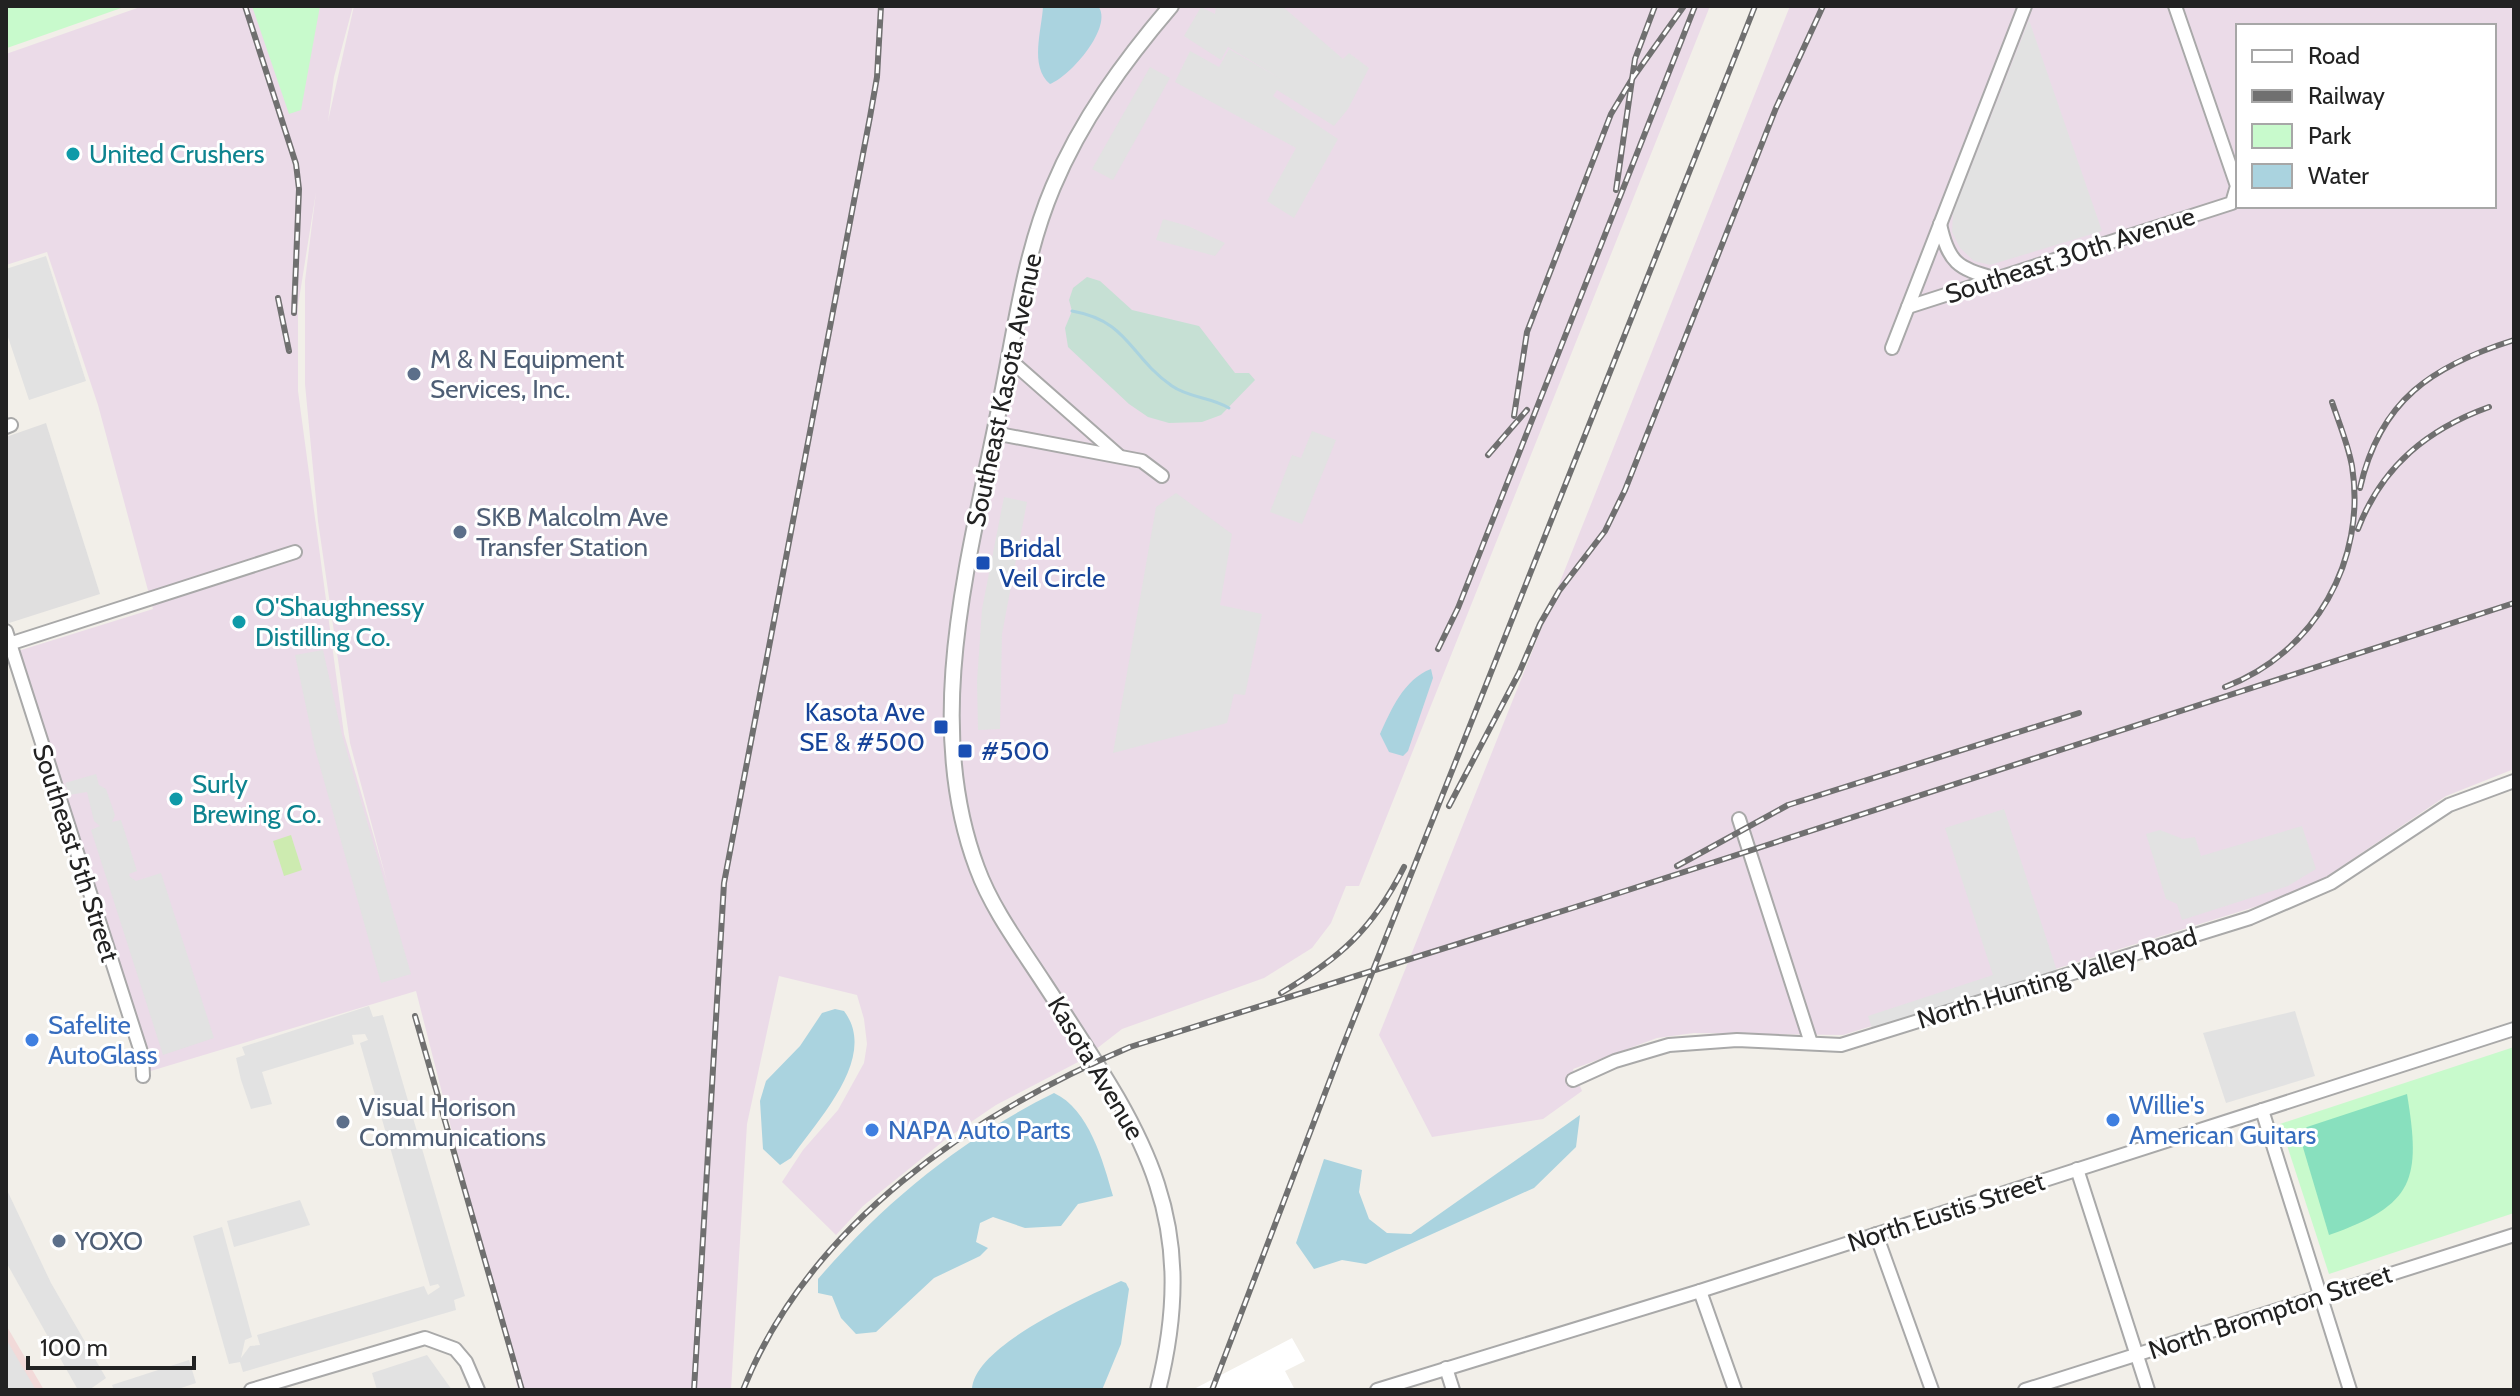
<svg xmlns="http://www.w3.org/2000/svg" width="2520" height="1396" font-family="Cabin,sans-serif">
<style>
.residential{fill:#e0dfdf}
.commercial{fill:#f2dad9}
.industrial{fill:#ebdbe8;fill-rule:evenodd}
.grass{fill:#cdebb0}
.wetland{fill:#c6e0d4}
.park{fill:#c8facc}
.pitch{fill:#88e0be}
.parking{fill:#e2e2e2}
.water{fill:#aad3df}
.pier{fill:#fff}
.lines{fill:none;stroke-linecap:round;stroke-linejoin:round}
.stream{stroke:#aad3df;stroke-width:3}
.minor-casing{stroke:#a9a9a9;stroke-width:16}
.tertiary-casing{stroke:#a9a9a9;stroke-width:18}
.minor{stroke:#fff;stroke-width:12}
.tertiary{stroke:#fff;stroke-width:14}
.rail-casing{stroke:#707070;stroke-width:6}
.rail{stroke:#fff;stroke-width:3;stroke-dasharray:9;stroke-linecap:butt}
.culture-dot{fill:#0f9aa8;stroke:#fff;stroke-width:3}
.service-dot{fill:#5c6f8a;stroke:#fff;stroke-width:3}
.transit-dot{fill:#1a4fb4;stroke:#fff;stroke-width:3}
.shop-dot{fill:#3f7fe0;stroke:#fff;stroke-width:3}
.labels{text-anchor:middle;dominant-baseline:central;stroke-width:6;stroke-linejoin:round;paint-order:stroke}
.culture-label{font-size:26px;fill:#0d838f;stroke:#fff;text-anchor:start}
.street-label{font-size:26px;fill:#222;stroke:#fff}
.service-label{font-size:26px;fill:#4e5e75;stroke:#fff;text-anchor:start}
.transit-label{font-size:26px;fill:#164399;stroke:#fff;text-anchor:start}
.shop-label{font-size:26px;fill:#366cbe;stroke:#fff;text-anchor:start}
</style>
<rect width="100%" height="100%" fill="#f2efe9"/>
<path class="residential" d="M 46,423 L 100,594 L 6,624 L 6,437 Z"/>
<path class="commercial" d="M 6,1325 L 44,1390 L 6,1390 Z"/>
<g class="industrial">
<path d="M 143,6 L 353,6 L 334,77 L 328,121 L 354,6 L 1710,6 L 1359,886 L 1346,886 L 1331,923 L 1312,948 L 1264,978 L 1122,1029 L 1082,1060 L 996,1105 L 946,1139 L 863,1206 L 836,1235 L 782,1182 L 803,1150 L 838,1110 L 864,1063 L 867,1044 L 864,1019 L 857,995 L 779,976 L 747,1124 L 731,1390 L 518,1390 L 416,991 L 144,1073 L 18,651 L 153,609 L 98,405 L 47,252 L 6,265 L 6,54 ZM 316,192 L 305,281 L 305,384 L 318,521 L 350,743 L 387,882 L 344,734 L 298,391 L 298,306 Z"/>
<path d="M 1790,6 L 2514,6 L 2514,769 L 2446,796 L 2323,879 L 2280,899 L 1843,1035 L 1694,1033 L 1657,1038 L 1573,1069 L 1582,1091 L 1543,1119 L 1432,1137 L 1379,1035 ZM 2238,26 L 2494,26 L 2494,206 L 2238,206 Z"/>
</g>
<path class="grass" d="M 291,835 L 302,870 L 284,876 L 273,841 Z"/>
<path class="wetland" d="M 1087,277 L 1100,281 L 1132,310 L 1199,326 L 1235,373 L 1249,373 L 1255,380 L 1221,415 L 1202,422 L 1169,423 L 1148,417 L 1129,404 L 1068,347 L 1065,328 L 1072,311 L 1069,300 L 1073,288 Z"/>
<g class="park">
<path d="M 6,6 L 127,6 L 7,48 Z"/>
<path d="M 252,6 L 320,6 L 301,110 L 289,114 Z"/>
<path d="M 2514,1047 L 2514,1213 L 2329,1274 L 2280,1124 Z"/>
</g>
<path class="pitch" d="M 2407,1094 C 2421,1179 2415,1205 2329,1235 L 2299,1134 L 2307,1127 Z"/>
<g class="parking">
<path d="M 1216,6 L 1282,6 L 1343,59 L 1349,53 L 1369,68 L 1348,109 L 1334,126 L 1277,90 L 1273,96 L 1338,139 L 1294,218 L 1267,201 L 1296,148 L 1175,82 L 1190,51 L 1219,67 L 1229,49 L 1283,80 L 1228,47 L 1221,60 L 1184,36 L 1201,7 L 1215,14 Z"/>
<path d="M 2029,20 L 2102,231 L 1990,265 L 1974,261 L 1960,248 L 1952,232 L 1953,213 Z"/>
<path d="M 1150,67 L 1170,78 L 1113,180 L 1092,169 Z"/>
<path d="M 1163,219 L 1188,226 L 1225,243 L 1215,256 L 1156,240 Z"/>
<path d="M 46,256 L 86,381 L 29,400 L 6,331 L 6,269 Z"/>
<path d="M 1312,431 L 1336,440 L 1302,524 L 1270,512 L 1292,455 L 1301,458 Z"/>
<path d="M 1176,493 L 1232,534 L 1220,605 L 1262,614 L 1245,695 L 1234,694 L 1227,723 L 1113,753 L 1156,507 Z"/>
<path d="M 1004,497 L 1027,502 L 1002,634 L 1000,729 L 978,730 L 977,681 L 982,609 Z"/>
<path d="M 323,650 L 342,735 L 411,974 L 381,983 L 315,749 L 295,655 Z"/>
<path d="M 96,774 L 99,785 L 106,789 L 115,815 L 112,822 L 121,820 L 137,871 L 129,874 L 130,877 L 136,881 L 161,873 L 214,1038 L 163,1055 L 91,830 L 100,826 L 94,821 L 87,792 L 69,795 L 65,783 Z"/>
<path d="M 2004,809 L 2057,971 L 1873,1032 L 1868,1016 L 1993,975 L 1945,828 Z"/>
<path d="M 2302,826 L 2316,869 L 2288,886 L 2182,920 L 2177,904 L 2166,899 L 2146,834 L 2160,830 L 2183,839 L 2195,837 L 2201,856 Z"/>
<path d="M 369,1006 L 373,1017 L 383,1015 L 465,1296 L 454,1300 L 456,1310 L 243,1372 L 240,1362 L 229,1364 L 193,1236 L 222,1227 L 252,1337 L 245,1340 L 241,1358 L 250,1346 L 260,1345 L 257,1335 L 424,1286 L 428,1295 L 440,1287 L 438,1284 L 430,1286 L 360,1043 L 368,1040 L 365,1034 L 352,1035 L 354,1044 L 262,1072 L 272,1104 L 251,1109 L 241,1080 L 236,1058 L 245,1055 L 242,1047 Z"/>
<path d="M 2295,1011 L 2315,1076 L 2226,1103 L 2203,1033 Z"/>
<path d="M 6,1188 L 51,1283 L 106,1378 L 89,1390 L 78,1390 L 6,1262 Z"/>
<path d="M 300,1200 L 310,1225 L 234,1247 L 227,1221 Z"/>
<path d="M 6,1339 L 36,1390 L 7,1390 Z"/>
<path d="M 427,1355 L 452,1390 L 377,1390 L 372,1373 Z"/>
<path d="M 189,1360 L 196,1383 L 175,1390 L 114,1390 L 112,1385 Z"/>
</g>
<g class="water">
<path d="M 1043,6 L 1098,6 C 1114,26 1071,76 1050,84 C 1029,66 1042,30 1043,6 Z"/>
<path d="M 1431,669 L 1433,678 L 1408,751 L 1403,756 L 1389,752 L 1380,734 C 1391,710 1404,679 1431,669 Z"/>
<path d="M 835,1009 L 844,1011 C 879,1057 818,1119 791,1158 L 780,1165 L 763,1149 L 760,1101 L 766,1081 L 800,1046 L 822,1013 Z"/>
<path d="M 1054,1093 C 1089,1109 1103,1161 1113,1196 L 1078,1204 L 1061,1226 L 1025,1228 L 993,1217 L 980,1223 L 976,1242 L 988,1248 L 980,1256 L 934,1278 L 876,1332 L 856,1334 L 841,1318 L 832,1296 L 818,1293 L 818,1279 C 884,1202 963,1138 1054,1093 Z"/>
<path d="M 1580,1115 L 1576,1147 L 1534,1188 L 1366,1264 L 1342,1260 L 1314,1269 L 1296,1243 L 1324,1159 L 1362,1170 L 1359,1192 L 1369,1219 L 1387,1233 L 1411,1234 Z"/>
<path d="M 1121,1281 L 1126,1283 L 1129,1289 L 1121,1344 L 1102,1390 L 972,1390 C 973,1346 1084,1298 1121,1281 Z"/>
</g>
<path class="pier" d="M 1292,1338 L 1305,1361 L 1285,1371 L 1295,1390 L 1192,1390 Z"/>
<g class="lines">
<path class="stream" d="M 1072,311 C 1129,321 1129,356 1172,386 C 1189,398 1211,397 1229,408"/>
<g class="minor-casing">
<g id="minor">
<path d="M 1940,224 C 1948,262 1958,269 1994,278"/>
<path d="M 1908,307 L 2232,203 L 2237,186 L 2175,6"/>
<path d="M 1892,348 L 2025,6"/>
<path d="M 1009,359 L 1118,455"/>
<path d="M 6,427 L 11,425"/>
<path d="M 994,433 L 1142,461 L 1162,476"/>
<path d="M 6,631 L 142,1055 L 143,1076"/>
<path d="M 6,645 L 295,552"/>
<path d="M 1739,819 L 1811,1043"/>
<path d="M 1573,1080 L 1615,1061 L 1669,1045 L 1737,1040 L 1841,1045 L 2250,918 L 2331,883 L 2449,805 L 2514,781"/>
<path d="M 2262,1110 L 2350,1390"/>
<path d="M 2077,1169 L 2148,1390"/>
<path d="M 1876,1234 L 1932,1390"/>
<path d="M 1700,1291 L 1735,1390"/>
<path d="M 1446,1368 L 1453,1390"/>
<path d="M 251,1390 L 425,1338 L 455,1349 L 466,1362 L 478,1390"/>
<path d="M 1377,1390 L 1700,1291 L 2514,1029"/>
<path d="M 2025,1390 L 2514,1235"/>
</g>
</g>
<g class="tertiary-casing">
<path id="tertiary" d="M 1158,1390 C 1203,1210 1138,1127 1044,983 C 1020,946 992,909 977,868 C 921,719 971,553 1000,404 C 1015,332 1024,255 1053,187 C 1081,120 1124,61 1171,6"/>
</g>
<use href="#minor" class="minor"/>
<use href="#tertiary" class="tertiary"/>
<g class="rail-casing">
<g id="rail">
<path d="M 245,6 L 296,164 L 299,189 L 294,313"/>
<path d="M 1616,190 L 1635,59 L 1655,6"/>
<path d="M 278,298 L 289,351"/>
<path d="M 1514,416 L 1527,332 L 1611,114 L 1632,79 L 1684,6"/>
<path d="M 1488,455 L 1527,410"/>
<path d="M 2360,488 C 2380,400 2432,366 2514,340"/>
<path d="M 2358,529 C 2382,466 2428,429 2489,407"/>
<path d="M 1438,649 L 1458,608 L 1695,6"/>
<path d="M 2225,687 C 2315,653 2367,560 2352,466 C 2348,444 2339,423 2332,402"/>
<path d="M 1449,806 L 1519,673 L 1540,624 L 1559,591 L 1605,531 L 1625,490 L 1776,108 L 1823,6"/>
<path d="M 1677,866 L 1788,805 L 2079,713"/>
<path d="M 1281,993 C 1340,958 1373,929 1404,867"/>
<path d="M 415,1016 L 522,1390"/>
<path d="M 694,1390 L 724,883 L 870,117 L 877,77 L 881,6"/>
<path d="M 743,1390 C 809,1224 972,1114 1130,1047 L 1588,903 L 2514,603"/>
<path d="M 1212,1390 L 1341,1051 L 1755,6"/>
</g>
</g>
<use href="#rail" class="rail"/>
</g>
<g class="culture-dot">
<circle cx="73" cy="154" r="8"/>
<circle cx="239" cy="622" r="8"/>
<circle cx="176" cy="799" r="8"/>
</g>
<g class="service-dot">
<circle cx="414" cy="374" r="8"/>
<circle cx="460" cy="532" r="8"/>
<circle cx="343" cy="1122" r="8"/>
<circle cx="59" cy="1241" r="8"/>
</g>
<g class="transit-dot">
<rect x="975" y="555" width="16" height="16" rx="4"/>
<rect x="933" y="719" width="16" height="16" rx="4"/>
<rect x="957" y="743" width="16" height="16" rx="4"/>
</g>
<g class="shop-dot">
<circle cx="32" cy="1040" r="8"/>
<circle cx="2113" cy="1120" r="8"/>
<circle cx="872" cy="1130" r="8"/>
</g>
<g class="labels">
<g class="culture-label">
<text x="89" y="154">United Crushers</text>
<text x="255" y="607">O'Shaughnessy<tspan x="255" dy="30">Distilling Co.</tspan></text>
<text x="192" y="784">Surly<tspan x="192" dy="30">Brewing Co.</tspan></text>
</g>
<g class="street-label">
<text transform="translate(2070 255) rotate(-18)">Southeast 30th Avenue</text>
<text transform="translate(1004 390) rotate(-78)">Southeast Kasota Avenue</text>
<text transform="translate(76 853) rotate(72)">Southeast 5th Street</text>
<text transform="translate(2057 978) rotate(-17)">North Hunting Valley Road</text>
<text transform="translate(1096 1068) rotate(59)">Kasota Avenue</text>
<text transform="translate(1946 1212) rotate(-18)">North Eustis Street</text>
<text transform="translate(2270 1312) rotate(-18)">North Brompton Street</text>
</g>
<g class="service-label">
<text x="430" y="359">M &amp; N Equipment<tspan x="430" dy="30">Services, Inc.</tspan></text>
<text x="476" y="517">SKB Malcolm Ave<tspan x="476" dy="30">Transfer Station</tspan></text>
<text x="359" y="1107">Visual Horison<tspan x="359" dy="30">Communications</tspan></text>
<text x="75" y="1241">YOXO</text>
</g>
<g class="transit-label">
<text x="999" y="548">Bridal<tspan x="999" dy="30">Veil Circle</tspan></text>
<text x="925" y="712" text-anchor="end">Kasota Ave<tspan x="925" dy="30">SE &amp; #500</tspan></text>
<text x="981" y="751">#500</text>
</g>
<g class="shop-label">
<text x="48" y="1025">Safelite<tspan x="48" dy="30">AutoGlass</tspan></text>
<text x="2129" y="1105">Willie's<tspan x="2129" dy="30">American Guitars</tspan></text>
<text x="888" y="1130">NAPA Auto Parts</text>
</g>
</g>
<rect width="2520" height="1396" fill="none" stroke="#222222" stroke-width="16"/>
<rect x="2236" y="24" width="260" height="184" fill="#ffffff" stroke="#a7a7a7" stroke-width="2"/>
<rect x="2252" y="50" width="40" height="12" fill="#ffffff" stroke="#a7a7a7" stroke-width="2"/>
<text x="2308" y="64" font-size="24" fill="#222222">Road</text>
<rect x="2252" y="90" width="40" height="12" fill="#707070" stroke="#a7a7a7" stroke-width="2"/>
<text x="2308" y="104" font-size="24" fill="#222222">Railway</text>
<rect x="2252" y="124" width="40" height="24" fill="#c8facc" stroke="#a7a7a7" stroke-width="2"/>
<text x="2308" y="144" font-size="24" fill="#222222">Park</text>
<rect x="2252" y="164" width="40" height="24" fill="#aad3df" stroke="#a7a7a7" stroke-width="2"/>
<text x="2308" y="184" font-size="24" fill="#222222">Water</text>
<path d="M28 1356v12h166v-12" fill="none" stroke="#222222" stroke-width="4"/>
<text x="40" y="1356" font-size="24" fill="#222222" stroke="#ffffff" stroke-width="6" paint-order="stroke">100 m</text>
</svg>
